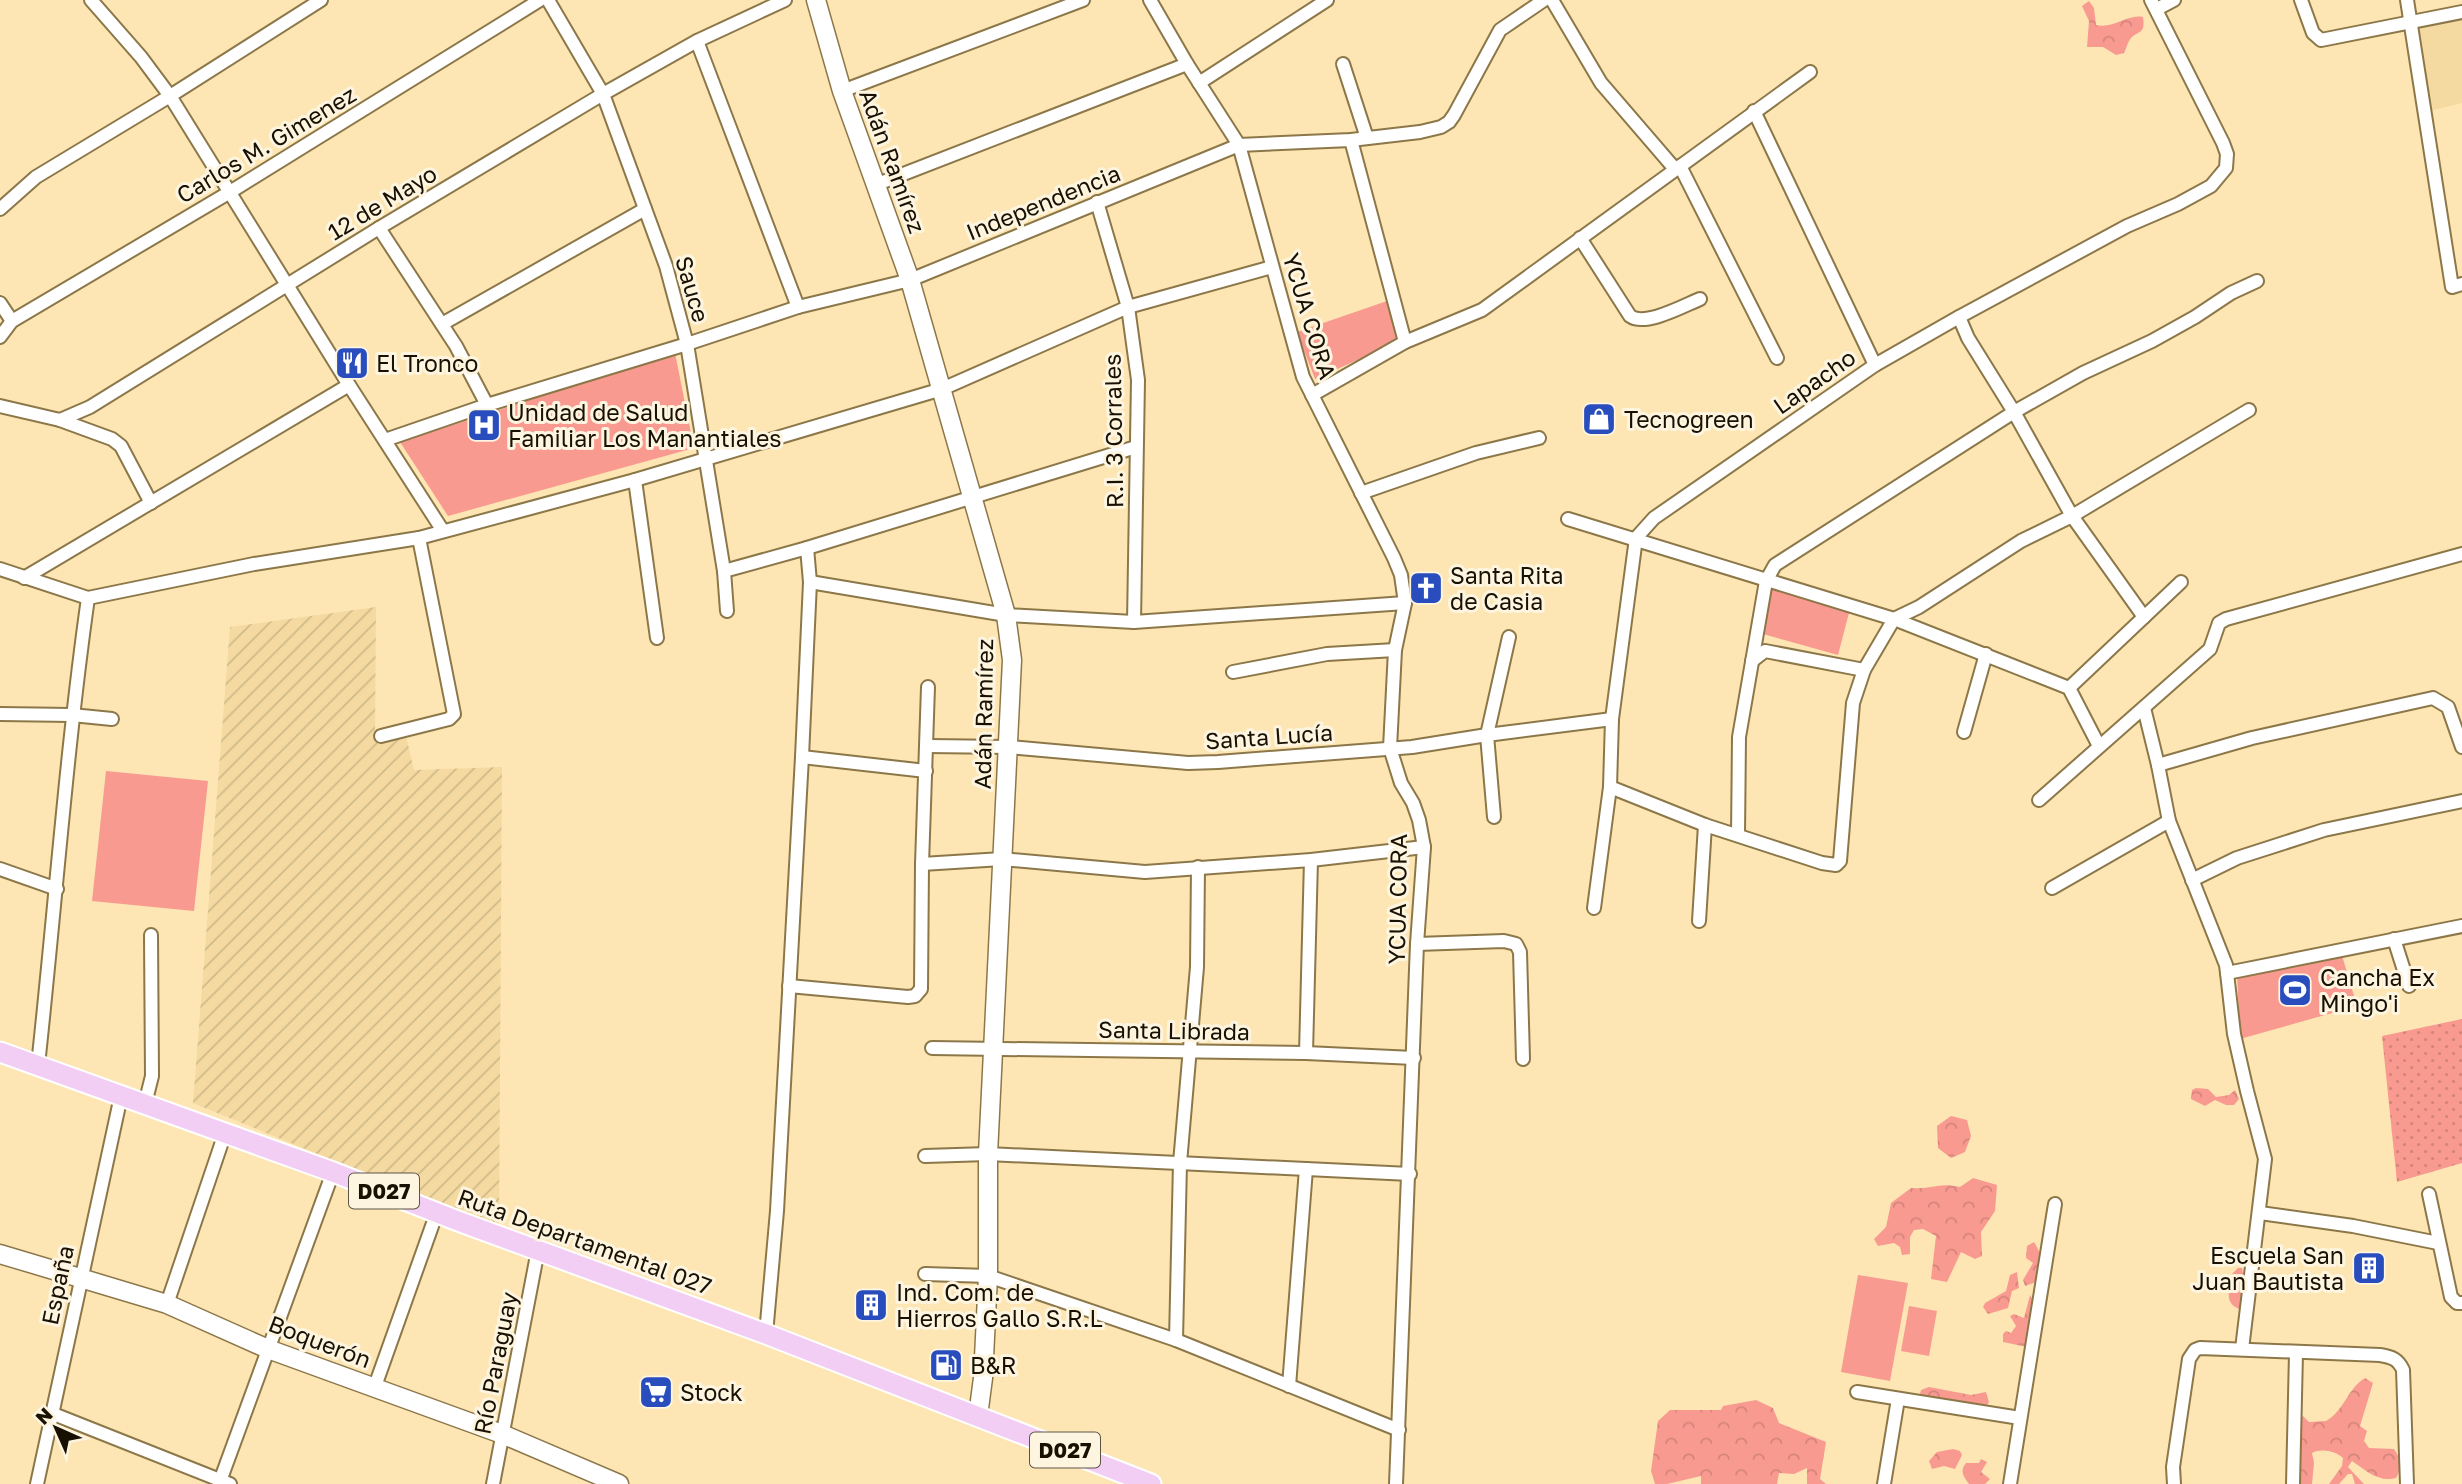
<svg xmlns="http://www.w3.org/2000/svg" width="2462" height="1484" font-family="'Golos Text',sans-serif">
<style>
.built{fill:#f4daa1}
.industrial{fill:url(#industrial-furrows)}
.grass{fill:url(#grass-dots)}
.forest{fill:url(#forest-crowns)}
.park{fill:#f99a91}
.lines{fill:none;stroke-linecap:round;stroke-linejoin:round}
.street-casing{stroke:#8c7749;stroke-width:16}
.secondary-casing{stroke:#8c7749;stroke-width:21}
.primary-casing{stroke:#fff;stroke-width:23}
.street{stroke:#fff;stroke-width:12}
.secondary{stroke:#fff;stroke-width:18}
.primary{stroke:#f3cef4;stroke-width:19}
.labels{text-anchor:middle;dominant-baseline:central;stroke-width:6;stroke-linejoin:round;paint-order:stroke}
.shield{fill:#fef5e1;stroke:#5d5544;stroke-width:2}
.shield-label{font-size:21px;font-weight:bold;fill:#181001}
.street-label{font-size:23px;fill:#181001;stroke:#fef5e1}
.poi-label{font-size:23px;fill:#181001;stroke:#fef5e1;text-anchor:start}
</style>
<defs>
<pattern id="industrial-furrows" width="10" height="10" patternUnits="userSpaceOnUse" patternTransform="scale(1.75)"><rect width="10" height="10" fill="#f4daa1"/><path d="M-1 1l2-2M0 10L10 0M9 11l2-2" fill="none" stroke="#d0ba89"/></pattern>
<pattern id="grass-dots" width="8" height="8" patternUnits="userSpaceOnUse" patternTransform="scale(1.75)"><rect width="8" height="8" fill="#f99a91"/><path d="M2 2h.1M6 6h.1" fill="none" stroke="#d5847b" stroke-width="1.8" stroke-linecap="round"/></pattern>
<pattern id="forest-crowns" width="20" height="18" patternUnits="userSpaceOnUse" patternTransform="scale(1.75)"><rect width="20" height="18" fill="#f99a91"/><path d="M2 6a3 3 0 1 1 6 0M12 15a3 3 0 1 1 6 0" fill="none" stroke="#d5847b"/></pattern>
</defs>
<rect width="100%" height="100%" fill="#fde6b4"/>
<path class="built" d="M 2462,18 L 2462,103 L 2430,111 L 2415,27 Z"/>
<path class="industrial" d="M 376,607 L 375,740 L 405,732 L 414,770 L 502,767 L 499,1228 L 193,1103 L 230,627 Z"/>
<path class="grass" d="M 2462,1019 L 2462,1163 L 2397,1182 L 2382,1036 Z"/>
<g class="forest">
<path d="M 2089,1 L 2094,8 L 2096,25 C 2114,29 2127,14 2143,17 C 2146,37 2136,29 2129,41 C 2127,45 2126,49 2124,53 L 2116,55 L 2103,47 L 2087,47 L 2089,21 L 2082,6 Z"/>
<path d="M 2196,1088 L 2208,1089 L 2216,1097 L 2229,1095 L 2235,1090 L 2239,1099 L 2234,1105 L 2226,1105 L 2215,1100 L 2205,1106 L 2191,1099 L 2192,1090 Z"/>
<path d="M 1951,1116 L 1967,1120 L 1971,1136 L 1965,1152 L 1951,1158 L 1938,1148 L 1937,1126 Z"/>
<path d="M 1973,1178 L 1997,1185 L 1995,1211 L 1981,1232 L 1982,1256 L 1975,1259 L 1961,1252 L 1947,1282 L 1931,1279 L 1936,1236 L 1923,1229 L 1914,1230 L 1910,1237 L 1910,1254 L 1902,1255 L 1900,1247 L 1894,1243 L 1878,1246 L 1874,1239 L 1886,1227 L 1891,1203 L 1911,1188 C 1932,1190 1938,1182 1960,1187 Z"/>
<path d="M 2034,1242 C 2044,1258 2043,1266 2036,1282 L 2025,1286 L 2023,1280 L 2033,1263 L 2026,1258 L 2027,1246 Z"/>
<path d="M 2238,1268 L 2242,1268 L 2246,1290 L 2239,1309 C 2222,1302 2231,1288 2232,1274 Z"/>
<path d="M 2017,1272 L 2019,1288 L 2012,1291 L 2008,1308 L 1988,1314 L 1983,1307 L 1985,1303 L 2006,1291 L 2010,1275 Z"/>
<path d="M 2030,1295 L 2039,1309 L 2029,1327 L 2030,1335 L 2027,1347 L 2003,1342 L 2003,1334 L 2006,1331 L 2011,1333 L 2016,1326 L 2010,1316 L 2014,1314 L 2024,1318 Z"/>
<path d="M 2365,1378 L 2373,1383 L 2360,1426 L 2367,1431 L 2364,1441 L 2369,1448 L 2394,1449 C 2401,1458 2402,1469 2396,1478 C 2379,1483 2365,1470 2352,1461 L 2348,1467 L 2364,1484 L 2355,1484 L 2352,1474 L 2348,1474 L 2339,1484 L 2329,1484 L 2342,1466 L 2343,1458 C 2335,1451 2322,1448 2312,1453 L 2314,1463 L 2312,1484 L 2290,1484 L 2295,1420 L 2303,1416 L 2309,1422 L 2326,1421 C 2344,1411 2348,1388 2365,1378 Z"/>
<path d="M 1929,1387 L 1971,1395 L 1986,1392 L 1989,1402 L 1984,1410 C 1971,1404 1956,1404 1944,1398 L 1929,1403 L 1920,1394 L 1921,1390 Z"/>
<path d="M 1756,1400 L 1773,1408 L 1779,1423 L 1826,1442 L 1820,1479 L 1826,1484 L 1807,1484 L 1807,1468 L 1794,1474 L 1779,1473 L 1777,1484 L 1701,1484 L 1701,1476 L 1667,1484 L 1655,1484 L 1651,1471 L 1658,1421 L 1670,1410 L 1721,1410 L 1723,1406 Z"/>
<path d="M 1953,1449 L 1960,1451 L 1962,1455 L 1955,1469 L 1944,1466 L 1932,1469 L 1929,1461 L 1937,1452 Z"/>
<path d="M 1981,1459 L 1987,1462 L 1981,1472 L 1990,1479 L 1985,1484 L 1969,1484 C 1964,1477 1959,1471 1966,1463 L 1979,1463 Z"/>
</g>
<g class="park">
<path d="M 1387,301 L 1400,341 L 1315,379 L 1297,332 Z"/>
<path d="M 675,353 L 694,448 L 448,516 L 400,442 Z"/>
<path d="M 1771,588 L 1850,609 L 1838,655 L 1763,634 Z"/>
<path d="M 106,771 L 208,781 L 194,911 L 92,901 Z"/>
<path d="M 2341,952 L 2357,1006 L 2240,1039 L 2237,973 Z"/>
<path d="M 1858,1275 L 1908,1283 L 1890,1381 L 1841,1372 Z"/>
<path d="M 1909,1306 L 1937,1311 L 1929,1356 L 1901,1351 Z"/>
</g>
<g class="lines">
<g class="street-casing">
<g id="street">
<path d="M 91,0 L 141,57 L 170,96 L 349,385 L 443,531"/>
<path d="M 548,0 L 603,94 L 666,266 L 687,344 L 724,571 L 727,611"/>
<path d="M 1150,0 L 1187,64 L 1239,145 L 1303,377 L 1394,558 L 1401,575 L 1405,603 L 1395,650 L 1390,748 L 1401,783 L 1413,803 L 1419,820 L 1424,847 L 1417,944 L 1396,1484"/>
<path d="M 1552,0 L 1601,83 L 1675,169"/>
<path d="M 2301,0 L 2313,33 L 2321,40 L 2462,12"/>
<path d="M 2407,0 L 2452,287 L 2462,284"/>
<path d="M 2157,9 L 2174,0"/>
<path d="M 697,41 L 798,307"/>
<path d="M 1343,64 L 1367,138"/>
<path d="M 1199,83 L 1327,0"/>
<path d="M 842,91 L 1083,0"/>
<path d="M 1754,111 L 1875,365"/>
<path d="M 1351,140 L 1405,342"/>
<path d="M 1680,166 L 1777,358"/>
<path d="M 875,185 L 1187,64"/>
<path d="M 1097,202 L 1128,307 L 1138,380 L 1134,622"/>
<path d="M 0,209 L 36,177 L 170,96 L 321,0"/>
<path d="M 379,228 L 456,346 L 487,405"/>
<path d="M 1580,238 L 1630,316 C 1645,327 1683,306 1700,299"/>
<path d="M 0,303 L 12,321"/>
<path d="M 1959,317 L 1968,338 L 2014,412 L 2072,516 L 2144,617"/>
<path d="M 442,324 L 645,209"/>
<path d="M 0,337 L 12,321 L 230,192 L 540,0"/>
<path d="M 1312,395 L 1405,342 L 1482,310 L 1810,72"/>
<path d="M 0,406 L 60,420 L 90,407 L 379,228 L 603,94 L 697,41 L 785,0"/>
<path d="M 60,420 L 112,439 L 121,446 L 151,503"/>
<path d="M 385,440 L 487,405 L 687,344 L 798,307 L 910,280 L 1239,145 L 1351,140 L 1420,132 L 1441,127 L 1449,122 L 1454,115 L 1500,30 L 1544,0"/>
<path d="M 635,480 L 657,638"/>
<path d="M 1361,493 L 1476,453 L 1539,438"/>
<path d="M 1568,519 L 1894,619 L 2069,688 L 2099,746"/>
<path d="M 0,569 L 88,598 L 254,564 L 419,538 L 635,480 L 942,389 L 1128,307 L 1272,267"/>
<path d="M 724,571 L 807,548 L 1136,447"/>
<path d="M 24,578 L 349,385"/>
<path d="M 810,582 L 1006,615 L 1134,622 L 1405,603"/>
<path d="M 1752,661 L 1765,651 L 1864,670"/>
<path d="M 1233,672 L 1327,654 L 1395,650"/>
<path d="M 2069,688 L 2181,582"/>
<path d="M 2144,708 L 2158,765 L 2169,821 L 2226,965 L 2227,973 L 2462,926"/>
<path d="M 0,714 L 72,715 L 112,719"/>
<path d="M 1964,732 L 1986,654"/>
<path d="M 381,736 L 449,719 L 454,714 L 419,538"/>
<path d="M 928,746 L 1009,747 L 1188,763 L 1218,762 L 1412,747 L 1487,735 L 1612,719"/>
<path d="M 802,757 L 926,771"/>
<path d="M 2158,765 L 2252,738 L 2433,698 L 2448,707 L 2462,747"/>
<path d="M 1610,787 L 1705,825 L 1822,863 L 1836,865 L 1840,861 L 1853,703 L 1864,670 L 1894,619 L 1919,607 L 2021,541 L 2072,516 L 2249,410"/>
<path d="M 2039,800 L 2210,649 L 2219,623 L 2226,619 L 2462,554"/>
<path d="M 1494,817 L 1487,735 L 1509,637"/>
<path d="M 1738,835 L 1739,737 L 1766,581 L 1775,565 L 2014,412 L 2083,373 L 2152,341 L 2195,317 L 2231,293 L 2257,281"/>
<path d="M 922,864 L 1002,859 L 1145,872 L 1311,860 L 1424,847"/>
<path d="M 0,869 L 57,889"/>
<path d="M 2192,880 L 2237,858 L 2324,830 L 2462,801"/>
<path d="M 2052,888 L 2169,821"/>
<path d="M 1594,908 L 1610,787 L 1612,719 L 1636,538 L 1654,518 L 1875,365 L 1959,317 L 2127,226 L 2178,204 L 2211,186 L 2226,168 L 2227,154 L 2223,143 L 2151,0"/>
<path d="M 1699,921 L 1705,825"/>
<path d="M 2394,939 L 2409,986"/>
<path d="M 1417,944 L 1504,941 L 1516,944 L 1520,952 L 1523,1059"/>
<path d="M 2227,973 L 2234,1034 L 2247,1091 L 2265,1159 L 2242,1349"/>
<path d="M 789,986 L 908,997 L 915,996 L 921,989 L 922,864 L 928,687"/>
<path d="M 932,1048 L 1306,1053 L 1414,1058"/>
<path d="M 1306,1053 L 1311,860"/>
<path d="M 38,1065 C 55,910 66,753 88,598"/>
<path d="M 145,1104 L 152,1076 L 151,935"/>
<path d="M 925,1156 L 988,1154 L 1410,1174"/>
<path d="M 2429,1194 L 2451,1297 L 2457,1303 L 2462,1303"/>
<path d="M 2260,1213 L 2353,1226 L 2438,1243"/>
<path d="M 925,1274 L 988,1276 L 1176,1340 L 1399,1430"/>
<path d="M 167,1304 L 225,1133"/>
<path d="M 766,1334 L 777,1211 L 802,757 L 810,582 L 807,548"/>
<path d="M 1176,1340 L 1180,1163 L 1197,967 L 1198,867"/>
<path d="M 1289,1386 L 1306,1169"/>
<path d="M 374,1389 L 437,1212"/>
<path d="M 1857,1392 L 2020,1418"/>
<path d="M 51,1413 L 230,1484"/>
<path d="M 37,1484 L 121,1096"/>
<path d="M 219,1484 L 333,1172"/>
<path d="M 493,1484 L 538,1250"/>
<path d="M 1884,1484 L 1898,1399"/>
<path d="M 2010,1484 L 2055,1204"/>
<path d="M 2174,1484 L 2173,1467 L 2189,1359 L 2195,1350 L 2200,1348 L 2380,1355 C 2392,1357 2398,1359 2403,1370 L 2407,1484"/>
<path d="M 2293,1484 L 2296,1353"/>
</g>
</g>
<g class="secondary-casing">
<g id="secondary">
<path d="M 816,0 L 842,91 L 910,280 L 1006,615 L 1012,660 L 988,1154 L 988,1276 L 983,1378 L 978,1416"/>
<path d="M 0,1254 L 167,1304 L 268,1349 L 502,1434 L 619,1484"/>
</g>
</g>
<g class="primary-casing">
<path id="primary" d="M 0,1052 L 333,1172 L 458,1221 L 766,1334 L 1151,1484"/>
</g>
<use href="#street" class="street"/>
<use href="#secondary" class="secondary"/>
<use href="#primary" class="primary"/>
</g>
<defs>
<g id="restaurant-square" transform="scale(1.75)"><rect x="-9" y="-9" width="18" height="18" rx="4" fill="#294dbc" stroke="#fef5e1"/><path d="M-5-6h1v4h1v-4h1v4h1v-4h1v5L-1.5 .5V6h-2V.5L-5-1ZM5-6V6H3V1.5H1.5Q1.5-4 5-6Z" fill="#fff"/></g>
<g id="shop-square" transform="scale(1.75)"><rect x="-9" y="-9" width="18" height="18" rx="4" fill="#294dbc" stroke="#fef5e1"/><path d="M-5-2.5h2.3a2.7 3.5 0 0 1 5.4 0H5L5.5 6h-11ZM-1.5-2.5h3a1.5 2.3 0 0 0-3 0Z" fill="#fff"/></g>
<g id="hospital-square" transform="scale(1.75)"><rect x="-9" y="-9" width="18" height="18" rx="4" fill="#294dbc" stroke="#fef5e1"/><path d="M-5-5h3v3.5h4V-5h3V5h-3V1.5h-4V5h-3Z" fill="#fff"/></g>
<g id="church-square" transform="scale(1.75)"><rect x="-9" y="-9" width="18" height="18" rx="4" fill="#294dbc" stroke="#fef5e1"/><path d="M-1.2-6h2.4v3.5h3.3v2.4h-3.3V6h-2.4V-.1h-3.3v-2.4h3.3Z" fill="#fff"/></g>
<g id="stadium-square" transform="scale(1.75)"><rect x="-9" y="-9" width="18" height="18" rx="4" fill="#294dbc" stroke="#fef5e1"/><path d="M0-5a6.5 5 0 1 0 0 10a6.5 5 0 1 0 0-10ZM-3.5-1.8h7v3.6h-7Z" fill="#fff"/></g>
<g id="building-square" transform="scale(1.75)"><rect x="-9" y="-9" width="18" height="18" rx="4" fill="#294dbc" stroke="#fef5e1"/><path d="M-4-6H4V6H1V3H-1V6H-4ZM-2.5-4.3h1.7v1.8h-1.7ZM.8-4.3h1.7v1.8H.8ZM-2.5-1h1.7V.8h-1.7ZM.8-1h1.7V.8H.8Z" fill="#fff"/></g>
<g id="fuel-square" transform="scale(1.75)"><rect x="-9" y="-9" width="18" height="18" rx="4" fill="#294dbc" stroke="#fef5e1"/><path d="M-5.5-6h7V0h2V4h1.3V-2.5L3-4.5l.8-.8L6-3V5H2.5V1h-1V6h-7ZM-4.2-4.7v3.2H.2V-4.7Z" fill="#fff"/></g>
<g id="supermarket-square" transform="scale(1.75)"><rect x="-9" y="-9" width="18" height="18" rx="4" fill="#294dbc" stroke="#fef5e1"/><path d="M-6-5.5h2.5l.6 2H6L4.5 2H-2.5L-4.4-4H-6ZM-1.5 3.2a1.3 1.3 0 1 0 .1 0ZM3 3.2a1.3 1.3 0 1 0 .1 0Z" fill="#fff"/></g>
</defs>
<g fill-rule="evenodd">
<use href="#restaurant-square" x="352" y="363"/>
<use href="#shop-square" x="1599" y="419"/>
<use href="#hospital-square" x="484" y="425"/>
<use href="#church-square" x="1426" y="588"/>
<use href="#stadium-square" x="2295" y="990"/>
<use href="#building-square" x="2369" y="1268"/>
<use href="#building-square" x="871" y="1305"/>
<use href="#fuel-square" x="946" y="1365"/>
<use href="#supermarket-square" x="656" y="1392"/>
</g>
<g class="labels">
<g class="shield">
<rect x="349" y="1173.5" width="70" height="35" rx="5"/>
<rect x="1030" y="1432.5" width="70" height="35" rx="5"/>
</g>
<g class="shield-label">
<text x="384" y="1191">D027</text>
<text x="1065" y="1450">D027</text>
</g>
<g class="street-label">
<text transform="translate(266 144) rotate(-31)">Carlos M. Gimenez</text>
<text transform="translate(893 161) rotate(70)">Adán Ramírez</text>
<text transform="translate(382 202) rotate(-31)">12 de Mayo</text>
<text transform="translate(1043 202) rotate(-22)">Independencia</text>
<text transform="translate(693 289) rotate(74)">Sauce</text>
<text transform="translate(1310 316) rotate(73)">YCUA CORA</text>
<text transform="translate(1814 381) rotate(-35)">Lapacho</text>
<text transform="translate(1113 431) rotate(-91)">R.I. 3 Corrales</text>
<text transform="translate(983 714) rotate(-89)">Adán Ramírez</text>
<text transform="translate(1269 736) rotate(-4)">Santa Lucía</text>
<text transform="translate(1397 899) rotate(-89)">YCUA CORA</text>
<text transform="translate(1174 1030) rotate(1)">Santa Librada</text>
<text transform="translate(585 1241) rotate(20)">Ruta Departamental 027</text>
<text transform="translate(57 1285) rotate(-78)">España</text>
<text transform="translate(320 1341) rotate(21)">Boquerón</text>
<text transform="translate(495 1363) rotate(-79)">Río Paraguay</text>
</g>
<g class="poi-label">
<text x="376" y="363">El Tronco</text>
<text x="508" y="412">Unidad de Salud<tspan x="508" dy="26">Familiar Los Manantiales</tspan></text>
<text x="1624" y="419">Tecnogreen</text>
<text x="1450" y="575">Santa Rita<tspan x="1450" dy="26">de Casia</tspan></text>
<text x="2320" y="977">Cancha Ex<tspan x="2320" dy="26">Mingo'i</tspan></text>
<text x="2344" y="1255" text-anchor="end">Escuela San<tspan x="2344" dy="26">Juan Bautista</tspan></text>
<text x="896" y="1292">Ind. Com. de<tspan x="896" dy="26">Hierros Gallo S.R.L</tspan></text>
<text x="970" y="1365">B&amp;R</text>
<text x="680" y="1392">Stock</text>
</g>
</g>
<g transform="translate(56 1428) rotate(315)" stroke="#fef5e1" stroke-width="5" paint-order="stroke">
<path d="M0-5L12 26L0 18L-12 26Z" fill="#181001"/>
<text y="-10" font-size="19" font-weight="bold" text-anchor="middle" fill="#181001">N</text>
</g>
</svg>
